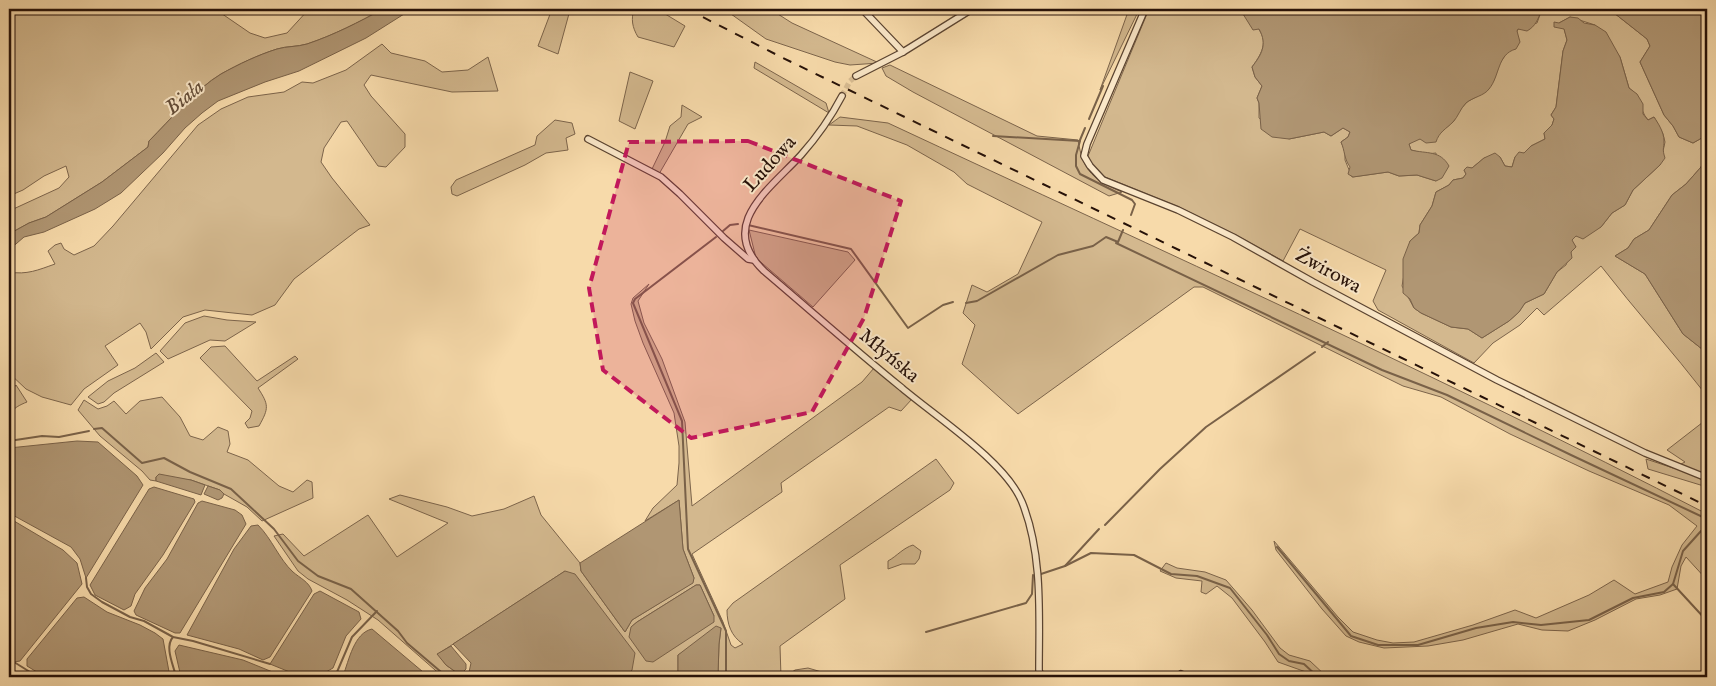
<svg xmlns="http://www.w3.org/2000/svg" width="1716" height="686" font-family="'IM FELL English',serif">
<style>
.green{fill:#d3b88e;stroke:#7c644b;fill-rule:evenodd}
.water{fill:#b09673;stroke:#796148}
.lines{fill:none;stroke-linecap:round;stroke-linejoin:round}
.stream{stroke:#796148;stroke-width:2}
.minor-tunnel{stroke:#d8bc92;stroke-width:5.5;stroke-dasharray:5.5 3;stroke-linecap:butt}
.minor-casing{stroke:#5a4330;stroke-width:8}
.minor{stroke:#fae7c8;stroke-width:5.5}
.rail{stroke:#261108;stroke-width:2;stroke-dasharray:9 9;stroke-linecap:butt}
.marked{fill:#c2185b;fill-opacity:0.2;stroke:#c2185b;stroke-width:4;stroke-dasharray:10 6;stroke-linejoin:round}
.labels{text-anchor:middle;dominant-baseline:central;stroke-width:4;stroke-linejoin:round;paint-order:stroke}
.street-label{font-size:20px;fill:#261108;stroke:#fae7c8}
.water-label{font-size:21px;font-style:italic;fill:#644d38;stroke:#fae7c8}
</style>
<rect width="100%" height="100%" fill="#f7daaa"/>
<filter id="stains"><feTurbulence type="fractalNoise" baseFrequency=".004" numOctaves="4"/><feColorMatrix values="0 0 0 0 .2 0 0 0 0 .09 0 0 0 0 .02 0 0 0 .5 -.17"/></filter>
<radialGradient id="worn" r=".72"><stop offset=".6" stop-color="#630" stop-opacity="0"/><stop offset="1" stop-color="#630" stop-opacity=".3"/></radialGradient>
<g class="green">
<path d="M 9,9 L 215,9 L 250,33 L 265,38 L 287,33 L 309,9 L 383,9 C 359,22 334,35 307,44 C 297,47 287,46 277,49 C 258,55 239,64 221,74 C 196,89 170,120 149,141 L 148,147 L 102,182 L 46,217 L 29,223 L 9,234 L 9,211 L 59,188 L 69,177 L 66,166 L 44,176 L 23,190 L 9,196 Z"/>
<path d="M 552,9 L 609,9 L 570,10 L 558,54 L 538,46 Z"/>
<path d="M 634,9 L 657,9 L 685,26 L 674,47 L 638,37 C 632,27 631,19 634,9 Z"/>
<path d="M 724,9 L 770,9 L 792,23 L 879,63 L 850,65 L 835,62 L 766,39 Z"/>
<path d="M 1129,9 L 1139,10 L 1100,90 Z"/>
<path d="M 1149,9 L 1242,9 C 1243,16 1249,19 1254,24 C 1270,39 1263,52 1252,67 L 1255,77 L 1262,86 L 1257,98 L 1259,103 L 1259,118 L 1289,139 L 1324,132 L 1331,136 L 1343,128 L 1350,132 L 1348,137 L 1341,142 L 1345,151 L 1345,160 L 1352,177 L 1388,172 L 1399,176 L 1417,175 L 1436,181 L 1436,153 L 1426,154 L 1411,150 L 1409,144 L 1415,140 L 1439,134 L 1454,121 L 1458,112 L 1467,102 L 1488,90 L 1494,80 L 1498,66 L 1508,51 L 1518,29 L 1537,23 L 1542,9 L 1609,9 L 1647,39 L 1650,46 L 1640,62 L 1664,115 L 1673,126 L 1679,137 L 1693,143 L 1707,135 L 1707,155 L 1701,167 L 1686,184 L 1672,195 L 1649,230 L 1634,239 L 1628,248 L 1615,256 L 1645,274 L 1683,334 L 1707,353 L 1707,396 C 1673,352 1635,310 1601,266 L 1544,315 L 1537,308 L 1520,325 L 1493,343 L 1474,363 L 1378,310 L 1373,301 L 1386,270 L 1300,229 L 1283,261 L 1236,235 L 1179,207 L 1105,177 L 1092,165 L 1088,156 ZM 1570,17 L 1595,25 L 1620,57 L 1629,88 C 1642,97 1638,108 1648,120 L 1654,117 L 1663,134 L 1665,142 L 1660,165 L 1633,190 L 1625,205 L 1612,213 L 1601,227 L 1576,236 L 1571,240 L 1576,247 L 1571,252 L 1566,265 L 1557,272 L 1544,294 L 1525,303 L 1519,312 L 1509,321 L 1482,338 L 1468,329 L 1451,327 L 1421,313 L 1414,308 L 1402,286 L 1410,241 L 1419,233 L 1420,225 L 1432,206 L 1436,192 L 1449,185 L 1453,180 L 1463,178 L 1466,174 L 1464,170 L 1467,168 L 1472,168 L 1484,158 L 1500,157 L 1505,166 L 1512,167 L 1515,157 L 1524,153 L 1531,146 L 1545,139 L 1544,133 L 1552,125 L 1554,119 L 1551,115 L 1556,107 L 1563,51 L 1567,40 L 1564,28 L 1559,23 Z"/>
<path d="M 382,44 L 391,53 L 425,61 L 442,72 L 468,70 L 488,57 L 498,91 L 452,92 L 371,75 L 364,85 L 371,96 L 405,134 L 405,147 L 386,167 L 378,166 L 347,121 L 341,122 L 324,148 L 321,162 L 332,178 L 370,225 L 359,229 L 294,279 L 275,305 L 252,315 L 205,310 L 183,317 L 151,349 L 146,332 L 140,323 L 105,346 L 118,365 L 84,389 L 71,405 L 42,397 L 26,389 L 9,373 L 9,272 C 27,275 38,270 55,264 L 48,251 L 55,245 L 61,243 L 64,249 L 74,255 L 94,246 L 113,226 L 198,125 L 221,109 L 248,97 L 284,92 L 302,82 L 313,83 L 346,70 Z"/>
<path d="M 755,62 L 826,103 L 829,113 L 754,68 Z"/>
<path d="M 890,65 L 1037,136 L 1078,140 C 1083,172 1094,180 1122,192 L 1109,196 L 913,92 L 886,76 L 882,68 Z"/>
<path d="M 630,72 L 653,81 L 635,129 L 619,121 Z"/>
<path d="M 682,105 L 702,117 L 688,124 L 659,174 L 652,169 L 665,142 L 670,126 L 681,117 Z"/>
<path d="M 840,117 L 888,123 C 1162,251 1438,375 1707,514 L 1707,580 L 1686,557 L 1681,566 L 1677,589 L 1660,595 L 1636,599 L 1595,620 L 1568,631 L 1542,630 L 1518,624 L 1463,640 L 1428,646 L 1384,648 L 1359,642 L 1346,636 L 1322,609 L 1276,550 L 1274,541 L 1338,617 L 1353,632 L 1377,640 L 1393,643 L 1414,642 L 1473,625 L 1515,610 L 1536,618 L 1589,595 L 1614,580 L 1635,594 L 1668,582 L 1672,567 L 1682,545 L 1697,526 L 1669,505 L 1589,471 L 1510,434 L 1441,397 L 1403,386 L 1203,287 L 1194,287 L 1018,414 L 962,364 L 975,325 L 963,313 L 972,285 L 987,292 L 1018,274 L 1042,222 L 967,184 L 954,172 L 907,145 L 857,126 L 829,125 Z"/>
<path d="M 555,120 L 572,123 L 575,134 L 566,138 L 568,150 L 546,153 L 525,165 L 457,196 L 452,194 L 451,187 L 456,180 L 535,145 L 537,136 Z"/>
<path d="M 749,230 L 848,252 L 855,260 L 813,307 L 756,258 Z"/>
<path d="M 649,284 L 638,301 L 644,323 L 662,359 L 685,422 L 692,506 L 862,382 L 874,368 L 912,399 L 901,411 L 889,407 L 781,483 L 782,492 L 692,554 L 723,622 L 731,645 L 735,648 L 743,644 C 731,636 727,624 727,610 L 733,603 L 936,459 L 954,483 L 950,490 L 840,565 L 845,599 L 780,646 L 781,677 L 705,677 L 718,675 L 719,644 L 721,628 L 678,655 L 678,677 L 626,677 L 632,670 L 565,571 L 438,654 L 446,665 L 460,675 L 460,677 L 443,677 L 378,620 L 347,600 L 308,579 L 298,571 L 274,536 L 283,534 L 304,556 L 368,515 L 397,557 L 448,523 L 389,499 L 400,495 L 447,507 L 472,516 L 504,509 L 534,496 L 541,515 L 580,563 L 581,571 L 625,632 L 632,620 L 692,583 L 694,578 L 683,549 L 679,500 L 645,521 L 653,508 L 677,485 L 679,463 L 679,446 L 674,413 L 643,343 L 635,321 L 631,304 L 633,298 ZM 696,585 L 700,585 L 714,616 L 631,627 L 637,622 Z"/>
<path d="M 204,316 L 227,320 L 256,322 L 225,341 L 210,340 L 168,359 L 160,351 L 185,323 Z"/>
<path d="M 225,346 L 257,381 L 295,356 L 298,359 L 258,388 C 269,405 269,408 259,426 L 248,428 L 245,423 L 250,418 L 252,411 L 200,358 L 211,347 Z"/>
<path d="M 156,353 L 164,362 L 114,393 L 104,402 L 98,404 L 88,397 L 108,381 L 135,368 Z"/>
<path d="M 16,385 L 27,402 C 12,408 9,412 9,428 L 9,394 Z"/>
<path d="M 162,397 L 180,417 L 190,436 L 203,440 L 218,427 L 228,431 L 230,444 L 227,452 L 248,460 L 279,486 L 293,492 L 307,480 L 312,482 L 313,498 L 262,521 L 247,507 L 224,494 L 220,490 L 191,480 L 156,477 L 156,481 L 150,480 L 142,471 L 100,436 L 78,410 L 84,400 L 98,409 L 107,406 L 114,401 L 126,414 L 140,401 Z"/>
<path d="M 1707,419 L 1707,487 L 1648,469 L 1646,459 L 1673,468 L 1685,462 L 1667,450 Z"/>
<path d="M 913,545 L 921,551 L 919,559 L 915,564 L 902,564 L 888,569 L 888,561 C 897,556 903,548 913,545 Z"/>
<path d="M 1166,563 L 1177,568 L 1205,572 L 1226,580 L 1252,610 L 1280,648 L 1289,655 L 1310,661 L 1327,677 L 1311,677 L 1306,672 L 1278,662 L 1265,642 L 1232,598 L 1217,586 L 1206,594 L 1201,592 L 1202,581 L 1176,578 L 1160,571 Z"/>
<path d="M 808,668 L 839,677 L 840,677 L 785,677 L 795,670 Z"/>
</g>
<g class="water">
<path d="M 383,9 L 412,9 L 366,38 L 299,71 L 265,82 L 218,101 L 202,113 L 185,128 L 163,153 L 121,193 L 95,209 L 44,232 L 24,237 L 9,250 L 9,234 L 29,223 L 46,217 L 102,182 L 148,147 L 149,141 C 170,120 196,89 221,74 C 239,64 258,55 277,49 C 287,46 297,47 307,44 C 334,35 359,22 383,9 Z"/>
<path d="M 1242,9 L 1542,9 C 1538,19 1536,26 1527,31 L 1518,29 L 1517,31 L 1520,42 L 1516,49 C 1497,54 1500,76 1489,89 C 1484,96 1473,97 1466,103 C 1460,109 1458,117 1453,122 C 1446,129 1439,132 1436,142 L 1426,143 L 1420,139 L 1409,144 L 1411,150 C 1427,154 1440,150 1449,166 L 1442,178 L 1436,181 L 1417,175 L 1399,176 L 1388,172 L 1353,177 L 1348,174 L 1350,167 C 1344,159 1345,151 1341,142 L 1348,137 L 1350,132 L 1343,128 L 1331,136 L 1324,132 L 1289,139 L 1272,137 L 1261,129 L 1259,103 L 1257,98 L 1262,86 L 1255,77 L 1252,67 C 1261,55 1268,45 1259,29 L 1253,30 L 1243,14 Z"/>
<path d="M 1609,9 L 1707,9 L 1707,135 L 1693,143 L 1679,137 L 1673,126 L 1664,115 L 1640,62 L 1650,46 L 1647,39 Z"/>
<path d="M 1570,17 L 1578,18 L 1584,23 L 1595,25 L 1606,32 L 1620,57 L 1629,88 L 1637,94 L 1643,104 L 1643,114 L 1648,120 L 1654,117 C 1658,123 1664,132 1664,141 C 1664,149 1662,149 1665,158 L 1660,165 L 1633,190 L 1625,205 L 1612,213 L 1601,227 L 1583,239 L 1576,236 L 1572,240 L 1576,247 L 1571,252 L 1572,258 L 1557,272 L 1544,294 L 1525,303 L 1519,312 L 1509,321 L 1482,338 L 1468,329 L 1451,327 L 1421,313 L 1414,308 L 1410,299 L 1403,293 L 1403,259 L 1410,241 L 1419,233 L 1420,225 L 1432,206 L 1436,192 L 1449,185 L 1453,180 L 1463,178 L 1466,174 L 1464,170 L 1467,167 L 1472,168 L 1484,158 L 1495,153 L 1500,157 L 1505,166 L 1512,167 L 1515,157 L 1519,152 L 1524,153 L 1531,146 L 1545,139 L 1544,133 L 1552,125 L 1554,119 L 1551,115 L 1556,107 L 1563,51 L 1567,40 L 1564,29 L 1554,27 L 1554,22 L 1559,23 Z"/>
<path d="M 1707,155 L 1707,353 L 1683,334 L 1645,274 L 1615,256 L 1628,248 L 1634,239 L 1649,230 L 1672,195 L 1686,184 L 1701,167 Z"/>
<path d="M 77,441 L 98,442 L 137,476 L 143,485 L 86,578 L 80,559 L 71,547 L 9,513 L 9,448 Z"/>
<path d="M 159,474 L 191,480 L 205,485 L 201,495 L 156,481 L 156,477 Z"/>
<path d="M 208,486 L 220,490 L 224,494 L 222,498 L 218,500 L 204,494 Z"/>
<path d="M 154,487 L 194,499 L 195,502 L 163,555 L 135,594 L 131,606 L 124,610 L 95,595 L 90,585 L 149,489 Z"/>
<path d="M 679,500 L 683,549 L 694,578 L 693,583 L 632,620 L 625,632 L 581,571 L 580,563 Z"/>
<path d="M 202,501 L 235,510 L 242,515 L 246,524 L 180,633 L 175,633 L 136,615 L 134,611 L 145,588 L 167,559 L 198,503 Z"/>
<path d="M 9,518 L 63,550 L 77,563 L 82,584 L 20,661 L 14,662 L 9,659 Z"/>
<path d="M 258,525 C 272,539 279,559 293,572 C 300,578 309,582 312,591 L 270,657 L 263,660 L 239,649 L 187,635 L 234,549 L 251,526 Z"/>
<path d="M 565,571 L 575,574 L 635,653 L 632,670 L 626,677 L 463,677 L 469,672 L 471,663 L 453,644 Z"/>
<path d="M 696,585 L 700,585 L 714,616 L 714,622 L 653,662 L 646,661 L 629,637 L 631,627 L 637,622 Z"/>
<path d="M 320,591 L 359,612 L 361,619 L 346,636 L 333,668 L 317,677 L 302,677 L 270,664 L 314,594 Z"/>
<path d="M 84,597 L 107,612 L 140,625 L 155,633 L 163,639 L 170,677 L 45,677 L 27,666 L 27,659 L 77,598 Z"/>
<path d="M 716,626 L 721,628 L 719,644 L 718,675 L 678,677 L 678,655 Z"/>
<path d="M 372,629 L 429,677 L 344,677 L 343,676 C 349,660 354,633 372,629 Z"/>
<path d="M 179,645 L 243,660 L 285,677 L 181,677 L 175,651 Z"/>
<path d="M 451,646 L 466,664 L 466,669 L 460,675 L 446,665 L 437,654 Z"/>
</g>
<g class="lines">
<g class="stream">
<path d="M 1089,119 L 1103,86"/>
<path d="M 993,136 L 1080,141 L 1076,155 L 1076,166 L 1080,174 L 1132,200 L 1135,204 L 1131,215"/>
<path d="M 1080,140 L 1085,128"/>
<path d="M 748,225 L 851,249 L 908,328 L 943,305 L 953,302"/>
<path d="M 723,231 L 730,225 L 738,224"/>
<path d="M 716,237 L 635,299 L 633,303 L 682,421 L 688,549 L 726,631 L 726,677"/>
<path d="M 1116,243 L 1382,370 L 1447,395 L 1571,455 L 1707,519"/>
<path d="M 966,303 L 977,301 L 1058,255 L 1093,246 L 1106,237 L 1118,242 L 1123,230"/>
<path d="M 1322,347 L 1328,342"/>
<path d="M 94,429 L 102,428 L 142,463 L 164,458 L 190,472 L 231,489 L 274,529 L 298,561 L 318,576 L 351,589 L 398,631 L 407,643 L 447,677"/>
<path d="M 9,441 L 42,436 L 59,437 L 89,431"/>
<path d="M 1105,525 L 1160,469 L 1206,427 L 1315,352"/>
<path d="M 1277,547 L 1351,636 L 1378,645 L 1418,645 L 1476,628 L 1513,622 L 1541,625 L 1589,620 L 1633,598 L 1664,592 L 1673,584 L 1683,551 L 1701,531 L 1707,527"/>
<path d="M 1065,566 L 1091,553 L 1134,555 L 1171,574 L 1197,576 L 1230,588 L 1267,635 L 1279,654 L 1289,661 L 1304,664 L 1318,677"/>
<path d="M 1041,574 L 1065,566 L 1099,529"/>
<path d="M 86,578 L 87,587 L 91,594 L 102,602 L 130,617 L 144,621 L 173,637 L 193,641 L 270,664"/>
<path d="M 1673,584 L 1707,621"/>
<path d="M 926,632 L 1026,603 L 1032,594 L 1033,575"/>
<path d="M 173,637 C 164,647 174,666 176,677"/>
<path d="M 14,662 L 38,677"/>
<path d="M 331,677 L 337,672 L 352,637 L 377,611"/>
<path d="M 796,677 L 810,674 L 834,677"/>
</g>
<path class="minor-tunnel" d="M 842,96 L 850,81 L 856,76"/>
<g class="minor-casing">
<g id="minor">
<path d="M 862,9 L 903,52"/>
<path d="M 1145,9 L 1087,144 L 1084,156 L 1090,166 L 1103,180 L 1178,210 L 1233,237 L 1313,282 L 1497,380 L 1645,453 L 1707,478"/>
<path d="M 856,76 L 903,52 L 972,9"/>
<path d="M 842,96 C 831,117 817,137 801,155 C 770,189 716,225 764,271 C 810,310 855,350 902,388 C 936,417 1006,462 1022,502 C 1043,554 1039,615 1039,670 L 1041,677"/>
<path d="M 588,139 L 661,177 L 680,194 L 724,238 L 748,259 L 754,260"/>
<path d="M 1181,674 L 1186,677"/>
</g>
</g>
<use href="#minor" class="minor"/>
<path class="rail" d="M 687,9 L 783,58 L 1707,506"/>
</g>
<path class="marked" d="M 748,141 L 901,201 L 864,318 L 812,412 L 691,438 L 603,370 L 589,288 L 629,142 Z"/>
<g class="labels">
<g class="street-label">
<text transform="translate(770 164) rotate(-48)">Ludowa</text>
<text transform="translate(1328 271) rotate(29)">Żwirowa</text>
<text transform="translate(889 356) rotate(40)">Młyńska</text>
</g>
<g class="water-label">
<text transform="translate(185 98) rotate(-39)">Biała</text>
</g>
</g>
<rect width="1716" height="686" fill="none" stroke="#f7daaa" stroke-width="30"/>
<rect x="10" y="10" width="1696" height="666" fill="none" stroke="#261108" stroke-width="2.5"/>
<rect x="15" y="15" width="1686" height="656" fill="none" stroke="#261108"/>
<rect width="100%" height="100%" filter="url(#stains)"/>
<rect width="100%" height="100%" fill="url(#worn)"/>
</svg>
